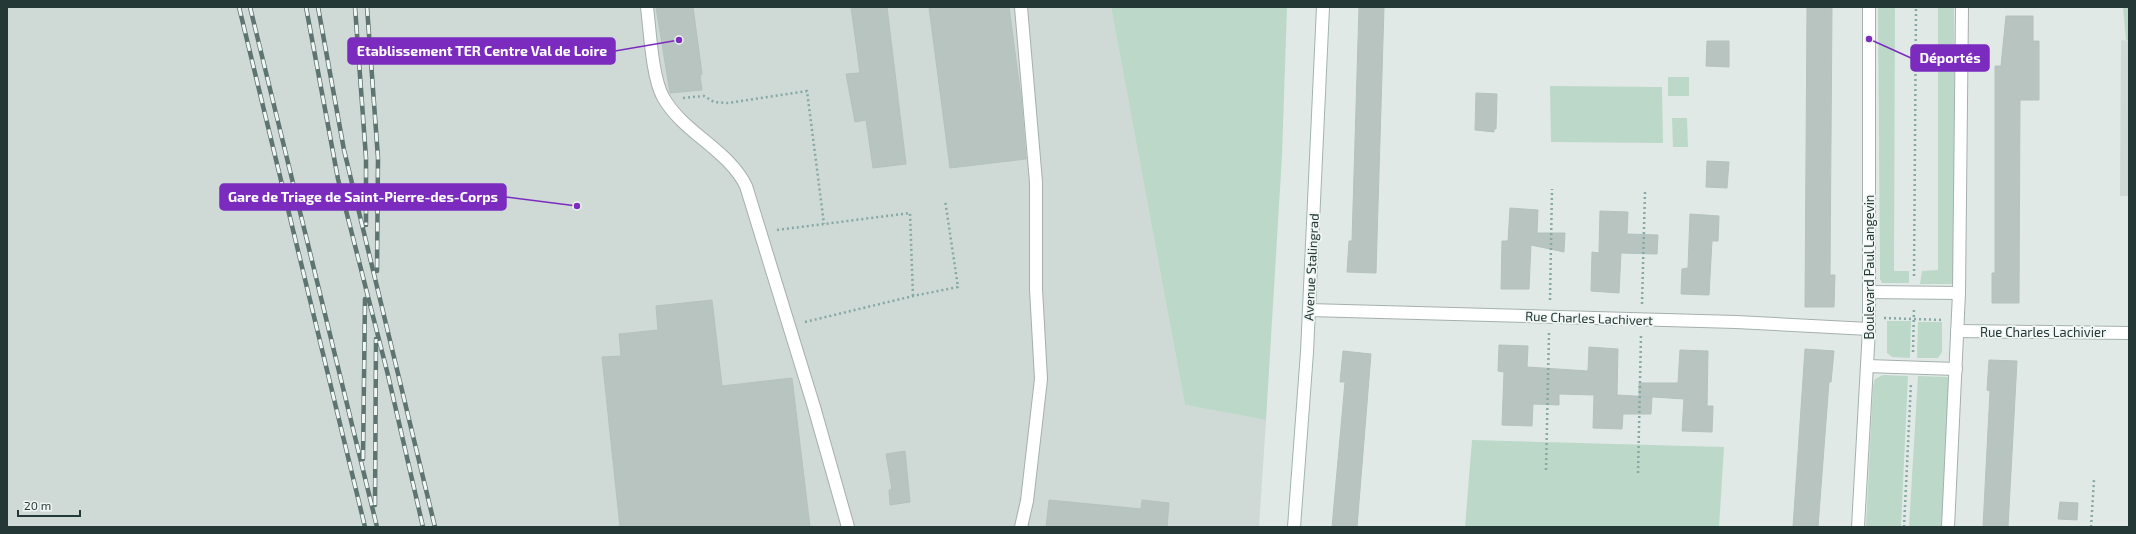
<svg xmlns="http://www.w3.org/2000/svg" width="2136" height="534" font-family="'Exo 2',sans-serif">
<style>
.built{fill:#cfd9d6}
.green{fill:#bcd8c8}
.building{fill:#b7c4c0;stroke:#b4c2bf}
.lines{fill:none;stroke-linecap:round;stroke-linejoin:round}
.lane-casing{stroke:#a5b0ae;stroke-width:14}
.street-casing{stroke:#a5b0ae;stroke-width:14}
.secondary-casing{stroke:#a2b4b0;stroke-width:14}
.path{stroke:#85a9a4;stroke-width:2.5;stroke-dasharray:2 3;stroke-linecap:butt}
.lane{stroke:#fff;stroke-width:12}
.street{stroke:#fff;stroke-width:12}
.secondary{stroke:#fff;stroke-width:12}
.rail-casing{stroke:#5e7471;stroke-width:4.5}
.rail{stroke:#f1f7f5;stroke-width:3;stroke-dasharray:9;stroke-linecap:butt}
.labels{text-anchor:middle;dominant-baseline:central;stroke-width:3.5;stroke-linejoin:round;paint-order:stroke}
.street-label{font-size:13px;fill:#243836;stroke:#f1f7f5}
.leader{fill:none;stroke:#7b2cbf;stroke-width:1.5}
.callout-dot{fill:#7b2cbf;stroke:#f1f7f5;stroke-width:1.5}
.callout{fill:#7b2cbf;stroke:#7b2cbf;stroke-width:1.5}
.callout-label{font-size:14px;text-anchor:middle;font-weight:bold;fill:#fff}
</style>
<rect width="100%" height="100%" fill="#e1e9e7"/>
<g class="built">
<path d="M 7,7 L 1111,7 L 1185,405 L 1266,420 L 1259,527 L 7,527 Z"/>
<path d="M 2121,40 L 2129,41 L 2129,196 L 2120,196 Z"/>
</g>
<g class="green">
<path d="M 1111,7 L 1287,7 L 1282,156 L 1266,420 L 1185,405 Z"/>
<path d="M 1878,7 L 1895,7 L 1894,271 L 1909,271 L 1909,283 L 1882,283 L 1880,279 Z"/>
<path d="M 1938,7 L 1954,7 L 1955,284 L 1920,284 L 1922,271 L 1938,270 Z"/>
<path d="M 2123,7 L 2129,7 L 2129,41 L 2126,40 Z"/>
<rect x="1668" y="77" width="21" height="19"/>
<path d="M 1550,86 L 1662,87 L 1663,143 L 1551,142 Z"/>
<path d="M 1672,118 L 1687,118 L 1688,147 L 1673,147 Z"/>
<path d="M 1887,321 L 1911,321 L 1910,358 L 1892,357 L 1887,353 Z"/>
<path d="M 1918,322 L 1942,322 L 1942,352 L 1938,358 L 1917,358 Z"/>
<path d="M 1883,375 L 1908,376 L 1901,527 L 1866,527 L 1873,386 L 1875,379 Z"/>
<path d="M 1918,376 L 1947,377 L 1950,380 L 1945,527 L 1909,527 Z"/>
<path d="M 1472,440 L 1724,447 L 1719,527 L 1465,527 Z"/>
</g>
<g class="building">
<path d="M 656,7 L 693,7 L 702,74 L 700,76 L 702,90 L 670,93 Z"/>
<path d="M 851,7 L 887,7 L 906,164 L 873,168 L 866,120 L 855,122 L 846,74 L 860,73 Z"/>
<path d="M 929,7 L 1009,7 L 1021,97 L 1026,159 L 950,168 Z"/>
<path d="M 1359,7 L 1384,7 L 1376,273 L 1347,272 L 1349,241 L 1352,241 Z"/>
<path d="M 1807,7 L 1832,7 L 1830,275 L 1835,275 L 1834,307 L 1805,307 Z"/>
<path d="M 2006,16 L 2033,16 L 2033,41 L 2039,41 L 2039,100 L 2020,100 L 2019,303 L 1992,303 L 1992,273 L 1995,273 L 1995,66 L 2001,66 Z"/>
<path d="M 1707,41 L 1729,41 L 1729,67 L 1706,66 Z"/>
<path d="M 1476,93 L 1497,94 L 1496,129 L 1494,129 L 1494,132 L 1475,130 Z"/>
<path d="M 1707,161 L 1729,162 L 1727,188 L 1706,187 Z"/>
<path d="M 1510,208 L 1538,210 L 1537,233 L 1565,233 L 1564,252 L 1531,245 L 1529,289 L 1501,289 L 1502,241 L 1508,241 Z"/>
<path d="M 1600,211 L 1628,212 L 1627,234 L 1658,235 L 1657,254 L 1621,253 L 1619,293 L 1591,291 L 1592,252 L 1599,253 Z"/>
<path d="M 1690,214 L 1719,216 L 1718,241 L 1712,241 L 1709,295 L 1681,294 L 1682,269 L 1688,268 Z"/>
<path d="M 712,300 L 722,386 L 792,378 L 810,527 L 620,527 L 602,357 L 621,356 L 619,334 L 658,330 L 656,306 Z"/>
<path d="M 1499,345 L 1528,346 L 1527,367 L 1588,371 L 1589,347 L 1618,349 L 1617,395 L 1652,397 L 1651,414 L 1623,414 L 1622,429 L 1593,428 L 1594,395 L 1559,394 L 1559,405 L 1533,404 L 1532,426 L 1502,425 L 1504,372 L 1498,371 Z"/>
<path d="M 1805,349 L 1834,351 L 1831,382 L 1829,382 L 1818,527 L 1793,527 Z"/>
<path d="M 1680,350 L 1708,351 L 1707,406 L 1713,406 L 1712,432 L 1682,431 L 1684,399 L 1639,396 L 1639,383 L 1678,383 Z"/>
<path d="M 1343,351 L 1371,354 L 1357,527 L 1332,527 L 1345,382 L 1340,382 Z"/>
<path d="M 1989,360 L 2017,361 L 2008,527 L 1983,527 L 1990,391 L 1987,390 Z"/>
<path d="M 905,451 L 910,502 L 890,505 L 889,490 L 892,489 L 886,454 Z"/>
<path d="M 1049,500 L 1141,509 L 1142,500 L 1169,503 L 1167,527 L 1046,527 Z"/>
<path d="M 2060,502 L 2078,503 L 2077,520 L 2058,519 Z"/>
</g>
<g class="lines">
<g class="lane-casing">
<g id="lane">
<path d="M 647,7 C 650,31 652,77 663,97 C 683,133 728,149 746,186 L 814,407 L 848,527"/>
<path d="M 1021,527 L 1027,501 L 1041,379 L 1036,289 L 1036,182 L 1021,7"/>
</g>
</g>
<g class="street-casing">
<g id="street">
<path d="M 1869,292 L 1959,293"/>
<path d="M 1309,310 L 1736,322 L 1869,329"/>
<path d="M 1957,331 L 2129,333"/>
<path d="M 1867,366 L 1956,369"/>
<path d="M 1858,527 L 1869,329 L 1869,7"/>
<path d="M 1948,527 L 1959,293 L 1962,7"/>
</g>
</g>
<g class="secondary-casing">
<path id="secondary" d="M 1294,527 L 1307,352 L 1323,7"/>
</g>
<g class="path">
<path d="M 683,98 L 704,96 L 714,102 L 728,103 L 807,91 L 824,224"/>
<path d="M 777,230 L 910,213 L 913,296"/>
<path d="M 1914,276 L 1916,7"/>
<path d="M 1550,300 L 1552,189"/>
<path d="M 1642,304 L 1645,191"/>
<path d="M 1884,318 L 1943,320"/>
<path d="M 805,322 L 913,296 L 958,287 L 945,200"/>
<path d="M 1913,352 L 1914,307"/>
<path d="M 1546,470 L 1549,333"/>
<path d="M 1638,473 L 1641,335"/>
<path d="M 1904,527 L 1911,383"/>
<path d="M 2091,527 L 2094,480"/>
</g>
<use href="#lane" class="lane"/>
<use href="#street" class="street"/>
<use href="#secondary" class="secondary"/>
<g class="rail-casing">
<g id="rail">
<path d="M 239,7 L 365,527"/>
<path d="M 250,7 L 377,527"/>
<path d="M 306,7 L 338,179 L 388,375 L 423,527"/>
<path d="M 318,7 L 344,150 L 435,527"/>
<path d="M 355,7 L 366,158 L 366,225"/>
<path d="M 367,7 L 378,158 L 377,271"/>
<path d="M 363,459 L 365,299"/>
<path d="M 375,505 L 376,339"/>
</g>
</g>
<use href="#rail" class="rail"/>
</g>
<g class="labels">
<g class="street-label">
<text transform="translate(1311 267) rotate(-87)">Avenue Stalingrad</text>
<text transform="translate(1869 267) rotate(-90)">Boulevard Paul Langevin</text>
<text transform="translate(1589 318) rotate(2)">Rue Charles Lachivert</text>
<text x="2043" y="332">Rue Charles Lachivier</text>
</g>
</g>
<path class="leader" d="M679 40L615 51M1869 39L1911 58M577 206L506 197"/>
<g class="callout-dot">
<circle cx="679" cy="40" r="4"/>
<circle cx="1869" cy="39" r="4"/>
<circle cx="577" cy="206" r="4"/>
</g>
<g class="callout">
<rect x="348" y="38" width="267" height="26" rx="4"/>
<rect x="1911" y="45" width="78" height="26" rx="4"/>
<rect x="220" y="184" width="286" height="26" rx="4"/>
</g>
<g class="callout-label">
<text x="482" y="56">Etablissement TER Centre Val de Loire</text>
<text x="1950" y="63">Déportés</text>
<text x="363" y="202">Gare de Triage de Saint-Pierre-des-Corps</text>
</g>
<rect width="2136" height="534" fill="none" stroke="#243836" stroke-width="16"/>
<path d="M18 510v6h62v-6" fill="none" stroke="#243836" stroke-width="2"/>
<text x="24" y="510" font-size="12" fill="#243836" stroke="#f1f7f5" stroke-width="3" paint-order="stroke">20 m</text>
</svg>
